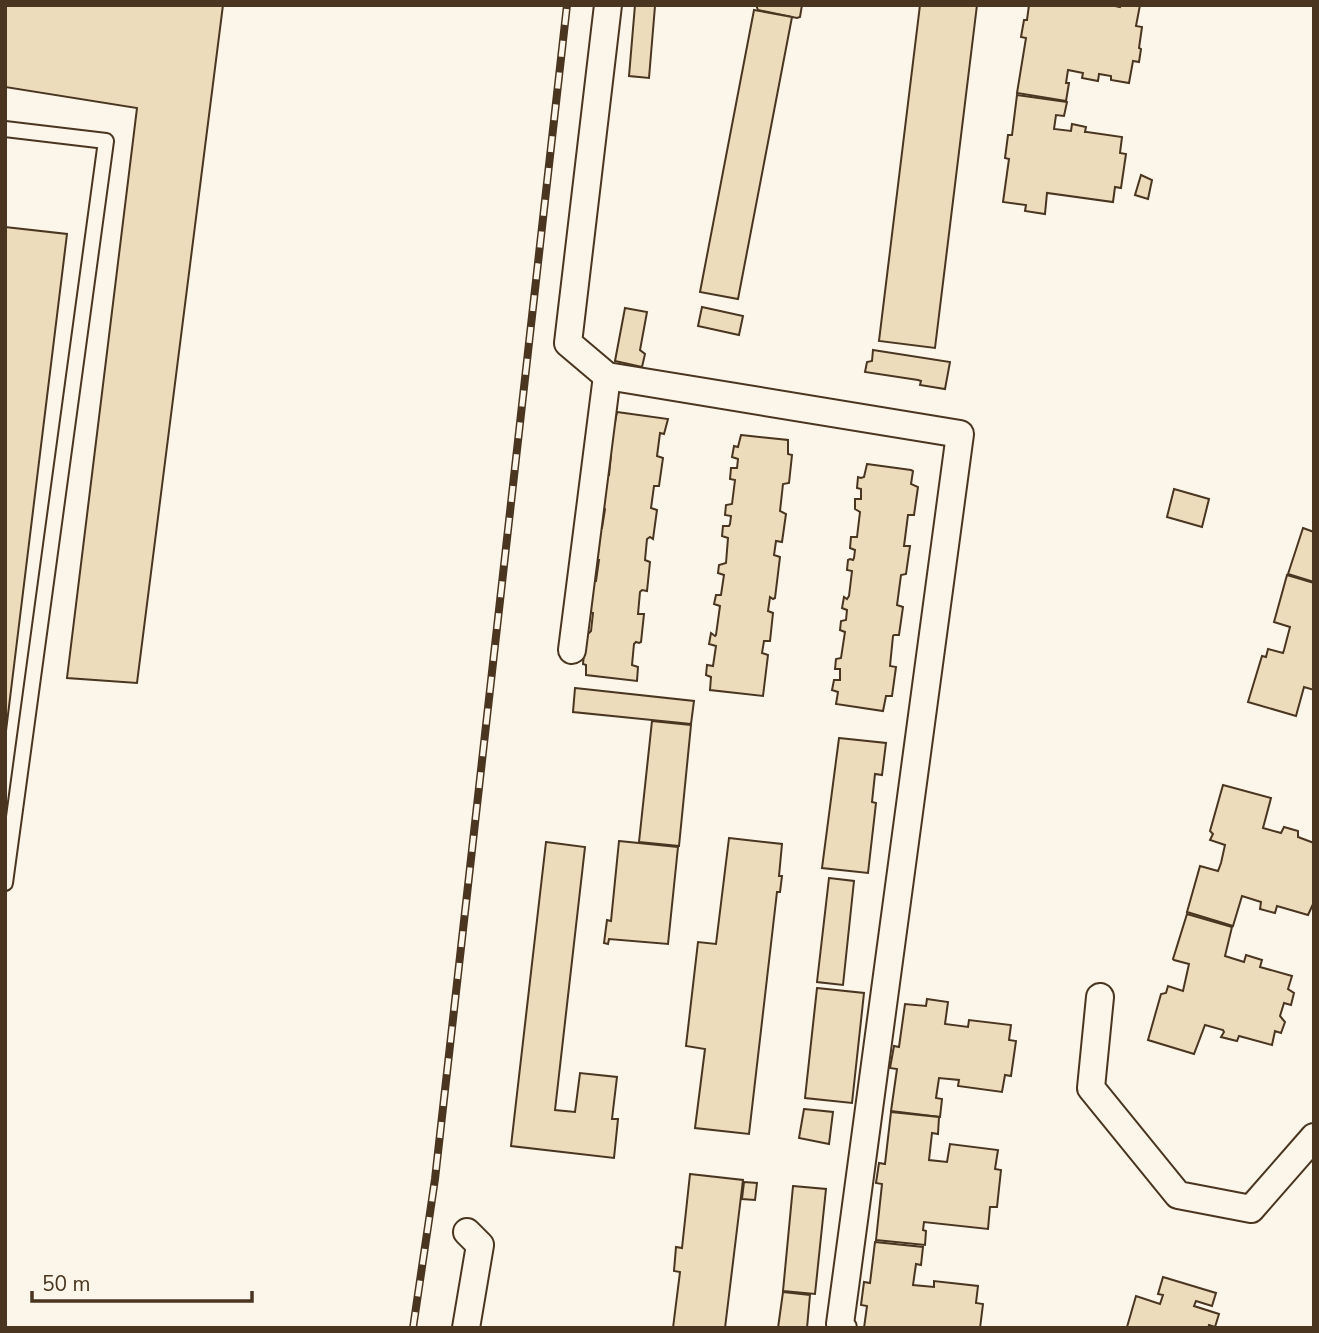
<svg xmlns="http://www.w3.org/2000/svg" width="1319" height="1333" font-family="'Nunito Sans',sans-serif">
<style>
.building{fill:#ecdcbc;stroke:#4a3520;stroke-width:2}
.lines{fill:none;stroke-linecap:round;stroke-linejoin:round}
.lane-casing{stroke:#4a3520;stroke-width:18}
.street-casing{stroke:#4a3520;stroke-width:30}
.lane{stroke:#fbf6e9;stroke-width:14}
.street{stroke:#fbf6e9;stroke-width:26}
.rail-casing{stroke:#4a3520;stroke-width:8}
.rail{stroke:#fbf6e9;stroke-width:5;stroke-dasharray:16;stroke-linecap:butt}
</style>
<rect width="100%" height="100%" fill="#fbf6e9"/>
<g class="building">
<path d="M 5,5 L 223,5 L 137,683 L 67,678 L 137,108 L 5,87 Z"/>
<path d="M 635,5 L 655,6 L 649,78 L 629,76 Z"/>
<path d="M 756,5 L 802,5 L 800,17 L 797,18 L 758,10 Z"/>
<path d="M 920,5 L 977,5 L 935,348 L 879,341 Z"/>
<path d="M 1029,5 L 1111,5 L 1120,7 L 1121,5 L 1140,5 L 1136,26 L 1142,27 L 1139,48 L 1141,49 L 1139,62 L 1133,61 L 1129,83 L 1111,80 L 1111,76 L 1099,74 L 1098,81 L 1082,78 L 1083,73 L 1068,70 L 1066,83 L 1069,83 L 1066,101 L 1017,93 L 1026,38 L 1021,37 L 1024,20 L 1027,20 Z"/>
<path d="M 754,10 L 792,17 L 738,299 L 700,292 Z"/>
<path d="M 1017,95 L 1067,102 L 1064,116 L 1056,115 L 1054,129 L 1071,131 L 1072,124 L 1086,127 L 1085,132 L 1087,132 L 1122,137 L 1120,153 L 1126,154 L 1121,188 L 1115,187 L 1113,202 L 1047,193 L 1045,214 L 1025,211 L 1026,205 L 1003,202 L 1009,159 L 1005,158 L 1008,135 L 1012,135 Z"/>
<path d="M 1141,175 L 1152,180 L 1148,199 L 1135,195 Z"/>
<path d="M 5,227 L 67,234 L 5,739 Z"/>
<path d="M 702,307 L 743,316 L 739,335 L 698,326 Z"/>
<path d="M 625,308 L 647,312 L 640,350 L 645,354 L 642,367 L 615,361 Z"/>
<path d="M 873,350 L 950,362 L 945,389 L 920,385 L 921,381 L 918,380 L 865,372 L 867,362 L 872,361 Z"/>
<path d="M 617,412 L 668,419 L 664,434 L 660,433 L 657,456 L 663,458 L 659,486 L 654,486 L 651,508 L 657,510 L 653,539 L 650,537 L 647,539 L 645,560 L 650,562 L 647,591 L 642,590 L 640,592 L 638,614 L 644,614 L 641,642 L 639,643 L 636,642 L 634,644 L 632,665 L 638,667 L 637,681 L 586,675 L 586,665 L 583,664 L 586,633 L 589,633 L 591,631 L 593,613 L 589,612 L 593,581 L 596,581 L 599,560 L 595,560 L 599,529 L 602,528 L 605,509 L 602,506 L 605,475 L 609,475 L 611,455 L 608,454 L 613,422 L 615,422 Z"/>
<path d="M 741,435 L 788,440 L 788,454 L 792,455 L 789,483 L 783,484 L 780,511 L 786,514 L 782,542 L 776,541 L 774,555 L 780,557 L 775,598 L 773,599 L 770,597 L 768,611 L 773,613 L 770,641 L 764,641 L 762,653 L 768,655 L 763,696 L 710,690 L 711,677 L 706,675 L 707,665 L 713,666 L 716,646 L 709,644 L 711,633 L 715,636 L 716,635 L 720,606 L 714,604 L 716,595 L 721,595 L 724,575 L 718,573 L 719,565 L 726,563 L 728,538 L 722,536 L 723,526 L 729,526 L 730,524 L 731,516 L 725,515 L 726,505 L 732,504 L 735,480 L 730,479 L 731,468 L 737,468 L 738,459 L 732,457 L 734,446 L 738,447 Z"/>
<path d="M 867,464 L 911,470 L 913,471 L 911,484 L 918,487 L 914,515 L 908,515 L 904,546 L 910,546 L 906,574 L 901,575 L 897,605 L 903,607 L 899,635 L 894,635 L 893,636 L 890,666 L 896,667 L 892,696 L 886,696 L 883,711 L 836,704 L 838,692 L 832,690 L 834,680 L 840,680 L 840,669 L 835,669 L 836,659 L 841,658 L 845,632 L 840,630 L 841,621 L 846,620 L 847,610 L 842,608 L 844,597 L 847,599 L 849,596 L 852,571 L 847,570 L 848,560 L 850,559 L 853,560 L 854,558 L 855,550 L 850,548 L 851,537 L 857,537 L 860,512 L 855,509 L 855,499 L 861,499 L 861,489 L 857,488 L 858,477 L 861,478 L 864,477 Z"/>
<path d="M 1174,489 L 1209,499 L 1202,527 L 1167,517 Z"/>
<path d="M 1303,528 L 1314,532 L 1314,582 L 1288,574 Z"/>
<path d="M 1287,575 L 1314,583 L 1314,690 L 1304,687 L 1296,716 L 1248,702 L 1262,656 L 1266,657 L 1268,649 L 1283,653 L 1284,650 L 1290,627 L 1274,622 Z"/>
<path d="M 575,688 L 694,701 L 691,724 L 573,712 Z"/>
<path d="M 652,721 L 691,725 L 679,846 L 639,842 Z"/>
<path d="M 839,738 L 886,743 L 882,775 L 875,774 L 872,802 L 876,803 L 868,873 L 822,868 Z"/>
<path d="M 1223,785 L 1271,798 L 1263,828 L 1281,833 L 1284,827 L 1298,831 L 1298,837 L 1314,843 L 1314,902 L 1308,915 L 1277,906 L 1275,913 L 1260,909 L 1261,902 L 1242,896 L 1233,926 L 1187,912 L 1200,866 L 1218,871 L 1221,863 L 1225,845 L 1210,840 L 1213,834 L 1210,831 Z"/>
<path d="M 729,838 L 782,844 L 779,876 L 782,876 L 780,892 L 777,892 L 749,1134 L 695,1128 L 705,1049 L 686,1046 L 698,942 L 716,944 Z"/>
<path d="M 619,841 L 678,847 L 668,944 L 609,939 L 608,944 L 604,943 L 607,920 L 611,921 Z"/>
<path d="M 546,842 L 585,847 L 555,1110 L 575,1112 L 580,1073 L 617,1077 L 612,1119 L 618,1119 L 614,1158 L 511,1146 Z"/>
<path d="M 829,878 L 854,881 L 843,985 L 817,982 Z"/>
<path d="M 1187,914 L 1232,927 L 1225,956 L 1244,962 L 1246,955 L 1262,960 L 1260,967 L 1292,976 L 1288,989 L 1294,993 L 1291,1005 L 1284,1003 L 1280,1016 L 1285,1022 L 1281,1033 L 1275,1031 L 1272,1045 L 1239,1036 L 1237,1041 L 1221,1037 L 1224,1032 L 1223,1030 L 1205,1025 L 1194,1054 L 1148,1040 L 1161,994 L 1166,993 L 1168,986 L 1183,991 L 1189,964 L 1174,960 L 1173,959 Z"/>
<path d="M 817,988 L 864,993 L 852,1103 L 805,1098 Z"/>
<path d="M 927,999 L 948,1002 L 945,1024 L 968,1027 L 969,1020 L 1011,1025 L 1009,1040 L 1016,1041 L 1011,1076 L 1005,1075 L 1002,1092 L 958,1086 L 959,1080 L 939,1078 L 936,1098 L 942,1099 L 940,1117 L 891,1111 L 897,1069 L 890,1068 L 894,1046 L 899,1047 L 905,1004 L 926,1006 Z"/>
<path d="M 804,1109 L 833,1112 L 829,1144 L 799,1138 Z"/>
<path d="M 891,1112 L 939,1117 L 938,1134 L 932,1133 L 929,1160 L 947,1162 L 950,1144 L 998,1150 L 995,1169 L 1001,1170 L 997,1207 L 990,1207 L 988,1229 L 924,1222 L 923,1230 L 926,1231 L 925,1245 L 876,1240 L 882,1184 L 876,1183 L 879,1163 L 885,1164 Z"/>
<path d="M 690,1174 L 743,1180 L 725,1328 L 673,1328 L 680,1272 L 674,1271 L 676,1247 L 682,1248 Z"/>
<path d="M 744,1182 L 757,1183 L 755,1200 L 742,1199 Z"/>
<path d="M 793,1186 L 826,1189 L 815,1294 L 783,1291 Z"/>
<path d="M 875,1242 L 923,1247 L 921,1265 L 916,1264 L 913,1285 L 934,1287 L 934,1281 L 978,1286 L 976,1303 L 983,1304 L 980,1328 L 864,1328 L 867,1306 L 861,1305 L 864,1282 L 870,1283 Z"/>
<path d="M 1163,1277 L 1216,1293 L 1212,1306 L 1196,1301 L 1194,1306 L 1219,1314 L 1215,1327 L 1209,1325 L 1208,1328 L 1127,1327 L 1136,1296 L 1160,1304 L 1163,1295 L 1158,1294 Z"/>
<path d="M 783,1292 L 810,1295 L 807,1328 L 778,1328 Z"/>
</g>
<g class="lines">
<g class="lane-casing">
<path id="lane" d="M 5,129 L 106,141 L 5,883"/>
</g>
<g class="street-casing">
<g id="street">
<path d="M 608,5 L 568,343 L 607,376 L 960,434 L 840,1324 L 843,1328"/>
<path d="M 572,650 L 607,376"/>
<path d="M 1100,997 L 1091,1088 L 1178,1195 L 1251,1209 L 1314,1137"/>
<path d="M 466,1328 L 480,1245 L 467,1232"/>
</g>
</g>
<use href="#lane" class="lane"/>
<use href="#street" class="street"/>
<g class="rail-casing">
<path id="rail" d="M 413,1328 L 435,1179 L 567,5"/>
</g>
<use href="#rail" class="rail"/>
</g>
<rect width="1319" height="1333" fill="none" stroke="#4a3520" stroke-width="14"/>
<path d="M32 1291v10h220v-10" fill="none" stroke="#4a3520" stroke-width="3.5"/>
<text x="42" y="1291" font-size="21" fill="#4a3520" stroke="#fbf6e9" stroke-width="5" paint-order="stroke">50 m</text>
</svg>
